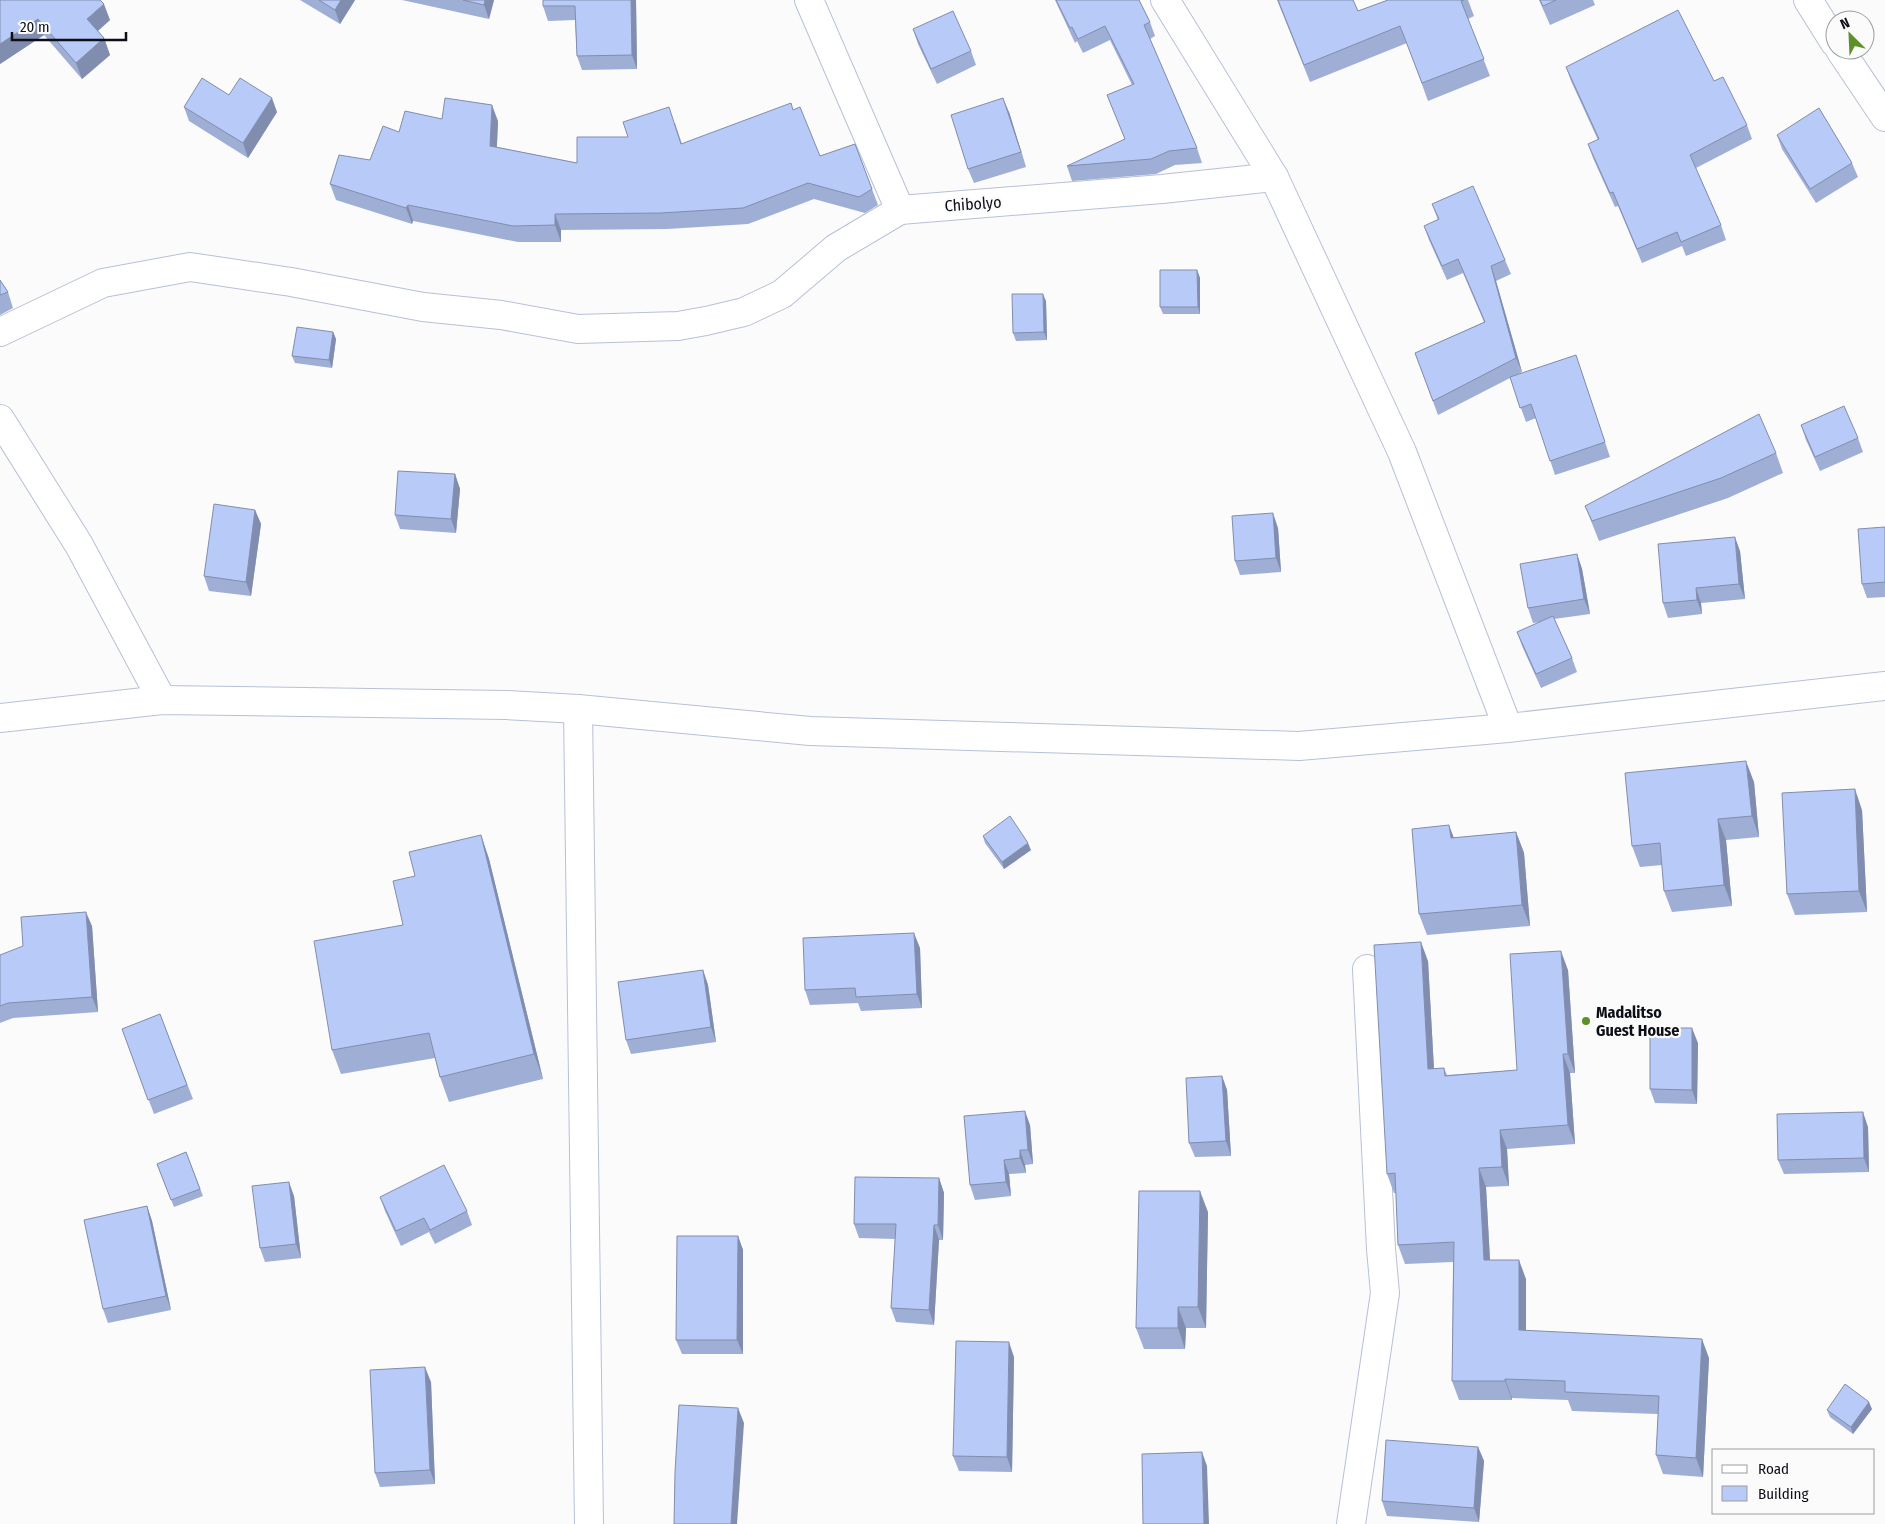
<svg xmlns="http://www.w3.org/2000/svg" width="1885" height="1524" font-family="'Fira Sans Condensed',sans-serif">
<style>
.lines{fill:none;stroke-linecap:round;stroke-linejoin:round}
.street-casing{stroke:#b7c0d6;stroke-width:30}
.street{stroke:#fff;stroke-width:28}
.wall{fill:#9eaed5}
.shaded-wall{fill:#818dae}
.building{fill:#b8caf8;stroke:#818dae}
.poi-dot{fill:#5e9027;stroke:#fbfbfb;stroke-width:2}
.labels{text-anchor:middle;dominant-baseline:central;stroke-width:4.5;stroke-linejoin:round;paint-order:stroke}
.street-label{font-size:16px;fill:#0c0f16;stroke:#fbfbfb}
.poi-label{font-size:16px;font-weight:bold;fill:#0c0f16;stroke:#fbfbfb;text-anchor:start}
</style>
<rect width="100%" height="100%" fill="#fbfbfb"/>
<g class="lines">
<g class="street-casing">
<g id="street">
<path d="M 809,0 L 900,210 L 1162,189 L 1274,177"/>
<path d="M 1165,0 L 1274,177 L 1402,452 L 1508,728"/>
<path d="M 1808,0 L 1835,43"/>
<path d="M 1840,50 L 1885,117"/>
<path d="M 0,332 L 103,283 L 190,267 L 291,282 L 423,307 L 501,315 L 578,329 L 678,326 L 706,321 L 744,312 L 782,294 L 836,248 L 900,210"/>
<path d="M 0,419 L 79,545 L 162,700"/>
<path d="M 578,709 L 589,1524"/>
<path d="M 0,718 L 162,700 L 506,705 L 578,709 L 810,731 L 1299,746 L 1508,728 L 1885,686"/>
<path d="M 1351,1524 L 1385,1293 L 1381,1249 L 1367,969"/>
</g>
</g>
<use href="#street" class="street"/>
</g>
<g class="wall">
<path d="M 0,0 L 110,20 L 98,31 L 104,38 L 110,55 L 82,79 L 44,35 L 0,64 Z"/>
<path d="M 300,0 L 355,0 L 340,24 Z"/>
<path d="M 402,0 L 494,0 L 489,19 Z"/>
<path d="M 636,0 L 637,69 L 582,70 L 577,56 L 575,20 L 548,21 L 543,6 Z"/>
<path d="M 1055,0 L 1139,0 L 1150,22 L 1155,36 L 1150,39 L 1197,148 L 1202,163 L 1175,165 L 1156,174 L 1072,181 L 1067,166 L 1125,139 L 1107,95 L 1132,85 L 1110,40 L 1083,53 L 1077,41 L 1075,43 Z"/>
<path d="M 1277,0 L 1353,0 L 1358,11 L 1388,0 L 1468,0 L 1474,16 L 1468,19 L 1490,76 L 1428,101 L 1407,43 L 1310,82 Z"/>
<path d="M 1539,0 L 1593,0 L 1595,5 L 1550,25 Z"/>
<path d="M 913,29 L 971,51 L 976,65 L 937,84 L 918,44 Z"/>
<path d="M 1566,67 L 1714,81 L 1747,125 L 1752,139 L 1696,168 L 1721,225 L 1726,240 L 1686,256 L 1682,246 L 1642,263 L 1618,206 L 1615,207 L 1593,158 L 1588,144 L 1598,140 L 1571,81 Z"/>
<path d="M 229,95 L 277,112 L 248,158 L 189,121 L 184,107 Z"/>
<path d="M 793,110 L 820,156 L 855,144 L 878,205 L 865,213 L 814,199 L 748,224 L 667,229 L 561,230 L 561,242 L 518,242 L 413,221 L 412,224 L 336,200 L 330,184 L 370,160 L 399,132 L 442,119 L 498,121 L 497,147 L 577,163 L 628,137 L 675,123 L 682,144 Z"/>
<path d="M 1009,112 L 1026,167 L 974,183 L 968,169 Z"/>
<path d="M 1777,135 L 1852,163 L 1858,177 L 1816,203 L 1782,149 Z"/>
<path d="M 1432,204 L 1505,260 L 1511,274 L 1496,281 L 1522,372 L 1515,376 L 1581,370 L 1610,457 L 1555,475 L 1536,418 L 1526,422 L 1510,378 L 1438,415 L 1415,353 L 1484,322 L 1463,273 L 1447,280 L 1429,240 L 1424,226 L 1438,220 Z"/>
<path d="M 1197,270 L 1200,278 L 1200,314 L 1163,314 L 1160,307 Z"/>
<path d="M 0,280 L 8,292 L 13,308 L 0,315 Z"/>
<path d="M 1046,301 L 1047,340 L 1016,341 L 1013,333 Z"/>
<path d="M 333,332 L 336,339 L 332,368 L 295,363 L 292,356 Z"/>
<path d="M 1801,425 L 1858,438 L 1863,452 L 1820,471 L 1806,440 Z"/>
<path d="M 1776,453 L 1783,473 L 1728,498 L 1599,541 L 1585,506 Z"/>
<path d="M 455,474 L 460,489 L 456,533 L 400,529 L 395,515 Z"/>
<path d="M 255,510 L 261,524 L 251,596 L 209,591 L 204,576 Z"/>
<path d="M 1885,527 L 1885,597 L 1867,598 L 1862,584 Z"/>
<path d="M 1278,528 L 1281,572 L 1240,575 L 1235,561 Z"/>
<path d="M 1740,551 L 1745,599 L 1701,603 L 1702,614 L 1668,618 L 1663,603 Z"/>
<path d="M 1577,554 L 1582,569 L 1590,614 L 1554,619 L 1572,658 L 1577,672 L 1541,688 L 1522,646 L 1517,632 L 1540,622 L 1533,623 L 1528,608 Z"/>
<path d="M 1754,782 L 1759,837 L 1726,840 L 1732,906 L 1672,912 L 1664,891 L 1662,865 L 1640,867 L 1632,846 Z"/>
<path d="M 1862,810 L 1867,912 L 1795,915 L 1787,894 Z"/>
<path d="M 1516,832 L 1524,853 L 1530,926 L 1427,935 L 1419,914 L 1454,838 Z"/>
<path d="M 481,835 L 489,859 L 543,1079 L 449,1102 L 440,1077 L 435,1058 L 341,1074 L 332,1050 L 403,925 Z"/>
<path d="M 983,836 L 1031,850 L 1004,869 L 985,843 Z"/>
<path d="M 92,926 L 98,1012 L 13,1018 L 0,1023 L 0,955 Z"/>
<path d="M 920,948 L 922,1008 L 861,1011 L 858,1003 L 810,1005 L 805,990 Z"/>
<path d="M 1428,961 L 1434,1069 L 1444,1068 L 1447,1075 L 1517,1070 L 1568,970 L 1575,1073 L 1570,1073 L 1575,1144 L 1507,1149 L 1509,1186 L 1486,1187 L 1490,1260 L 1526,1279 L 1526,1331 L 1709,1358 L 1703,1477 L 1663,1474 L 1656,1455 L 1658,1414 L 1572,1411 L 1568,1400 L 1512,1398 L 1512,1400 L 1459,1400 L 1452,1381 L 1453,1262 L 1405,1264 L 1398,1245 L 1396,1193 L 1394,1193 L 1387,1174 Z"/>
<path d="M 703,970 L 708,985 L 716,1042 L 631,1054 L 626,1040 Z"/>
<path d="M 160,1014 L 193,1099 L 154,1114 L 122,1029 Z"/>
<path d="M 1698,1043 L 1697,1104 L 1655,1103 L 1650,1089 Z"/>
<path d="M 1222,1076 L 1227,1090 L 1231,1156 L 1195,1157 L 1189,1143 Z"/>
<path d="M 1030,1125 L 1033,1164 L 1025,1165 L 1026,1173 L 1009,1174 L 1011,1196 L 975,1200 L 970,1185 Z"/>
<path d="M 1868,1127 L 1869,1172 L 1784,1174 L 1778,1160 Z"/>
<path d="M 186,1152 L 203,1196 L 174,1207 L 157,1164 Z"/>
<path d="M 939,1178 L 944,1193 L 943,1240 L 939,1240 L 934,1325 L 896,1322 L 891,1308 L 895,1239 L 859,1238 L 854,1224 Z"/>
<path d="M 294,1196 L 301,1258 L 265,1262 L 260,1248 Z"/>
<path d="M 380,1197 L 467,1211 L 472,1225 L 435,1244 L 429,1232 L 401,1246 L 385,1211 Z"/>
<path d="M 147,1206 L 152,1221 L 171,1310 L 108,1323 L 103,1309 Z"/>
<path d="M 1208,1212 L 1206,1328 L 1186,1328 L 1185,1349 L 1144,1349 L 1136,1328 Z"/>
<path d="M 738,1236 L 743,1250 L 743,1354 L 682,1354 L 676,1340 Z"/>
<path d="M 1014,1357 L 1012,1472 L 959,1471 L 953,1456 Z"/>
<path d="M 431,1382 L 435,1484 L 380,1487 L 375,1473 Z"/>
<path d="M 1872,1409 L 1853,1434 L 1830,1417 L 1827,1410 Z"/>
<path d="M 1478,1447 L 1484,1461 L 1479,1522 L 1387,1516 L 1382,1501 Z"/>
</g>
<g class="shaded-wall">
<path d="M 341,0 L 355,0 L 340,24 L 335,10 Z"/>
<path d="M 485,0 L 494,0 L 489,19 L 484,5 Z"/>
<path d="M 631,0 L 636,0 L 637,69 L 632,55 Z"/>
<path d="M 104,4 L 110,20 L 93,35 L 87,19 Z"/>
<path d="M 38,19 L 44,35 L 0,64 L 0,44 Z"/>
<path d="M 104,38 L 110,55 L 82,79 L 76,63 Z"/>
<path d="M 272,98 L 277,112 L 248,158 L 243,143 Z"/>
<path d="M 1003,98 L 1009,112 L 1026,167 Z"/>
<path d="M 492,105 L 498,121 L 496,162 L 490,146 Z"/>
<path d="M 408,205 L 413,221 L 412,224 L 406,208 Z"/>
<path d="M 555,214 L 561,230 L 561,242 L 555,225 Z"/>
<path d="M 1491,266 L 1496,281 L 1522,372 L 1516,358 Z"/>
<path d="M 1197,270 L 1200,278 L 1200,314 L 1198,307 Z"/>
<path d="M 1043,294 L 1046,301 L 1047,340 L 1044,332 Z"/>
<path d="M 333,332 L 336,339 L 332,368 L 329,360 Z"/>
<path d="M 455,474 L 460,489 L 456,533 L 451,519 Z"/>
<path d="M 255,510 L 261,524 L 251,596 L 246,582 Z"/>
<path d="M 1273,513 L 1278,528 L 1281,572 L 1276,558 Z"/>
<path d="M 1735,537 L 1740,551 L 1745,599 L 1739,584 Z"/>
<path d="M 1577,554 L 1582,569 L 1590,614 L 1584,599 Z"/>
<path d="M 1696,588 L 1701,603 L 1702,614 L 1697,600 Z"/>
<path d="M 1746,761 L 1754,782 L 1759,837 L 1752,816 Z"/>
<path d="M 1855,789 L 1862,810 L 1867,912 L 1859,891 Z"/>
<path d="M 1718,819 L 1726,840 L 1732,906 L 1724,885 Z"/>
<path d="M 1449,825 L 1457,846 L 1451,838 Z"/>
<path d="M 1516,832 L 1524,853 L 1530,926 L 1522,905 Z"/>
<path d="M 481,835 L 489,859 L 543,1079 L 534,1054 Z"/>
<path d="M 1028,843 L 1031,850 L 1004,869 L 1002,862 Z"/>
<path d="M 86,912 L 92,926 L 98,1012 L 92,997 Z"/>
<path d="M 914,933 L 920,948 L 922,1008 L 917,994 Z"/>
<path d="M 1421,942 L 1428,961 L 1435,1088 L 1428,1069 Z"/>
<path d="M 1561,951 L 1568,970 L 1575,1073 L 1568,1054 Z"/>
<path d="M 703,970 L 708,985 L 716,1042 L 711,1027 Z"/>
<path d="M 1692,1028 L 1698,1043 L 1697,1104 L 1692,1090 Z"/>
<path d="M 1563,1054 L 1570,1073 L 1575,1144 L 1568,1125 Z"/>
<path d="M 1222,1076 L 1227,1090 L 1231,1156 L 1226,1141 Z"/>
<path d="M 1025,1111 L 1030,1125 L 1033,1164 L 1028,1150 Z"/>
<path d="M 1863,1112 L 1868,1127 L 1869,1172 L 1864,1158 Z"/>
<path d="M 1500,1130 L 1507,1149 L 1509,1186 L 1502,1167 Z"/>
<path d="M 1020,1150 L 1025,1165 L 1026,1173 L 1020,1158 Z"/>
<path d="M 1004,1160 L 1009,1174 L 1011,1196 L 1006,1182 Z"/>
<path d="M 1479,1168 L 1486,1187 L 1491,1279 L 1484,1260 Z"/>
<path d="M 939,1178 L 944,1193 L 943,1240 L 938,1225 Z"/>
<path d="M 289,1182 L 294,1196 L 301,1258 L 296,1244 Z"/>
<path d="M 1200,1191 L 1208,1212 L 1206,1328 L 1198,1307 Z"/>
<path d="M 147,1206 L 152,1221 L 171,1310 L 166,1296 Z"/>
<path d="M 934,1225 L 939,1240 L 934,1325 L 929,1310 Z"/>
<path d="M 738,1236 L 743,1250 L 743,1354 L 737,1340 Z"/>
<path d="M 1519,1260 L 1526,1279 L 1526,1349 L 1519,1330 Z"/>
<path d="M 1178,1307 L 1186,1328 L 1185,1349 L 1178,1328 Z"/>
<path d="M 1702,1339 L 1709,1358 L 1703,1477 L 1696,1458 Z"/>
<path d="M 1009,1342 L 1014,1357 L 1012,1472 L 1007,1457 Z"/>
<path d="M 425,1367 L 431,1382 L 435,1484 L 430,1470 Z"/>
<path d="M 1505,1379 L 1512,1398 L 1512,1400 L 1505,1381 Z"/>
<path d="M 1869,1402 L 1872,1409 L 1853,1434 L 1851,1427 Z"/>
<path d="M 738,1408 L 744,1423 L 737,1524 L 731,1524 Z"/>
<path d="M 1478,1447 L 1484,1461 L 1479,1522 L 1474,1508 Z"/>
<path d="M 1202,1452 L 1207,1466 L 1209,1524 L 1204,1524 Z"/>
</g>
<g class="building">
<path d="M 0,0 L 100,0 L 104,4 L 87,19 L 104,38 L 76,63 L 38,19 L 0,44 Z"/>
<path d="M 319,0 L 341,0 L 335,10 Z"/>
<path d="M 463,0 L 485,0 L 484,5 Z"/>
<path d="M 543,0 L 631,0 L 632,55 L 577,56 L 575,6 L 543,6 Z"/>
<path d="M 1056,0 L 1139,0 L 1150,22 L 1144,25 L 1197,148 L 1169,151 L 1151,159 L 1067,166 L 1125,139 L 1107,95 L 1134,84 L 1105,26 L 1078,39 L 1072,27 L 1070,28 Z"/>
<path d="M 1278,0 L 1353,0 L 1358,11 L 1388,0 L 1464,0 L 1461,1 L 1484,59 L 1422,83 L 1400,26 L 1304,65 Z"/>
<path d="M 1540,0 L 1556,0 L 1543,6 Z"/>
<path d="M 1678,10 L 1714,81 L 1723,77 L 1747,125 L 1690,155 L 1721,225 L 1681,242 L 1677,232 L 1637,249 L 1613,192 L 1610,193 L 1588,144 L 1599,139 L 1566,67 Z"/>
<path d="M 953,11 L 971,51 L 931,69 L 913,29 Z"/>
<path d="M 202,78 L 229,95 L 240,78 L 272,98 L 243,143 L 184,107 Z"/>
<path d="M 445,98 L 492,105 L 490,146 L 577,163 L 577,137 L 628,137 L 623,122 L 669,107 L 681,144 L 791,103 L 793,110 L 800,107 L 820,156 L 855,144 L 872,189 L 859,197 L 808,183 L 743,208 L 661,213 L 555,214 L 555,225 L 513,226 L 408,205 L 406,208 L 330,184 L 339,155 L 370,160 L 383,126 L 399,132 L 405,111 L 442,119 Z"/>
<path d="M 1003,98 L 1021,152 L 968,169 L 951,115 Z"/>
<path d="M 1819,108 L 1852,163 L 1810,189 L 1777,135 Z"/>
<path d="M 1473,186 L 1505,260 L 1491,266 L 1516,358 L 1433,401 L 1415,353 L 1485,322 L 1458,259 L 1442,266 L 1424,226 L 1439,219 L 1432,204 Z"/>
<path d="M 1160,270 L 1197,270 L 1198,307 L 1160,307 Z"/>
<path d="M 0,280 L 8,292 L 0,295 Z"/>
<path d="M 1012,294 L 1043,294 L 1044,332 L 1013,333 Z"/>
<path d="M 297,327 L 333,332 L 329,360 L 292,356 Z"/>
<path d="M 1576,355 L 1605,442 L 1550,461 L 1531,404 L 1520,408 L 1510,377 Z"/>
<path d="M 1844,406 L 1858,438 L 1815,457 L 1801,425 Z"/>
<path d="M 1759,414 L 1776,453 L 1721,478 L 1592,521 L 1585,506 Z"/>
<path d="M 398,471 L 455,474 L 451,519 L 395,515 Z"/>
<path d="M 214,504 L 255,510 L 246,582 L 204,576 Z"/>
<path d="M 1273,513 L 1276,558 L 1235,561 L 1232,516 Z"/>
<path d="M 1885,527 L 1885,582 L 1862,584 L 1858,529 Z"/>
<path d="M 1735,537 L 1739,584 L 1696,588 L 1697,600 L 1663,603 L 1658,544 Z"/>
<path d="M 1577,554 L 1584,599 L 1528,608 L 1520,564 Z"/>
<path d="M 1553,616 L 1572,658 L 1536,674 L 1517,632 Z"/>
<path d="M 1746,761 L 1752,816 L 1718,819 L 1724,885 L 1664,891 L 1660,843 L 1632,846 L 1625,773 Z"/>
<path d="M 1855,789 L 1859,891 L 1787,894 L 1782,793 Z"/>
<path d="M 1010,816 L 1028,843 L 1002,862 L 983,836 Z"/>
<path d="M 1449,825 L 1451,838 L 1516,832 L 1522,905 L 1419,914 L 1412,829 Z"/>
<path d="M 481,835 L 534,1054 L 440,1077 L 429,1033 L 332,1050 L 314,941 L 403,925 L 393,881 L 415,876 L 409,852 Z"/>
<path d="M 86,912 L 92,997 L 8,1003 L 0,1006 L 0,955 L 23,946 L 21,917 Z"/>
<path d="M 914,933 L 917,994 L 856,997 L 855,988 L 805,990 L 803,938 Z"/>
<path d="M 1421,942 L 1428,1069 L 1444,1068 L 1445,1076 L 1517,1070 L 1510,954 L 1561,951 L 1568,1054 L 1563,1054 L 1568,1125 L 1500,1130 L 1502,1167 L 1479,1168 L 1484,1260 L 1519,1260 L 1519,1330 L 1702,1339 L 1696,1458 L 1656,1455 L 1659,1396 L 1565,1392 L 1565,1381 L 1505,1379 L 1505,1381 L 1452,1381 L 1454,1242 L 1398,1245 L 1395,1173 L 1387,1174 L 1374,945 Z"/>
<path d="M 703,970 L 711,1027 L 626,1040 L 618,982 Z"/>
<path d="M 160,1014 L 187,1085 L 148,1100 L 122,1029 Z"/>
<path d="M 1650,1028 L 1692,1028 L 1692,1090 L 1650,1089 Z"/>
<path d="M 1222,1076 L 1226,1141 L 1189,1143 L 1186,1078 Z"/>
<path d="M 1025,1111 L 1028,1150 L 1020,1150 L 1020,1158 L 1004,1160 L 1006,1182 L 970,1185 L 964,1116 Z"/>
<path d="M 1863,1112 L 1864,1158 L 1778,1160 L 1777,1114 Z"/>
<path d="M 186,1152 L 200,1189 L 171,1200 L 157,1164 Z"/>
<path d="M 444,1165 L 467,1211 L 430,1230 L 424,1218 L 396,1231 L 380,1197 Z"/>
<path d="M 855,1177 L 939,1178 L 938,1225 L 934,1225 L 929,1310 L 891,1308 L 896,1224 L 854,1224 Z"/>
<path d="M 289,1182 L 296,1244 L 260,1248 L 252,1186 Z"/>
<path d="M 1139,1191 L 1200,1191 L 1198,1307 L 1178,1307 L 1178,1328 L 1136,1328 Z"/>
<path d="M 147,1206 L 166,1296 L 103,1309 L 84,1220 Z"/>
<path d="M 677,1236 L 738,1236 L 737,1340 L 676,1340 Z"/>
<path d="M 956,1341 L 1009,1342 L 1007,1457 L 953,1456 Z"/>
<path d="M 425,1367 L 430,1470 L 375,1473 L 370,1370 Z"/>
<path d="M 1845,1384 L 1869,1402 L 1851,1427 L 1827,1410 Z"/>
<path d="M 679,1405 L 738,1408 L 731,1524 L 674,1524 L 675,1472 Z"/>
<path d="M 1386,1440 L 1478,1447 L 1474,1508 L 1382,1501 Z"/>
<path d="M 1202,1452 L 1204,1524 L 1143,1524 L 1142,1454 Z"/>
</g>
<circle class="poi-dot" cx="1586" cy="1021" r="5"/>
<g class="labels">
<g class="street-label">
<text transform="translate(973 204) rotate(-4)">Chibolyo</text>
</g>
<g class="poi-label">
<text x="1596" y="1012">Madalitso<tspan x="1596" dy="18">Guest House</tspan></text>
</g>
</g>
<rect x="1712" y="1449" width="162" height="65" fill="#fbfbfb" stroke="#9b9d9f"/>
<rect x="1722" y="1465" width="25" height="8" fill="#ffffff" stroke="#9b9d9f"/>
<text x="1758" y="1474" font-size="15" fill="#0c0f16">Road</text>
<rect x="1722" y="1486" width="25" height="15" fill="#b8caf8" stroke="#9b9d9f"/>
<text x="1758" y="1499" font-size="15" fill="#0c0f16">Building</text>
<g transform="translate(1850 35) rotate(336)"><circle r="24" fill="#fbfbfb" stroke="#9b9d9f"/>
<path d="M0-4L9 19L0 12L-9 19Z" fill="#5e9027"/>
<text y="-8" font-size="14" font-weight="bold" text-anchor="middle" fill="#0c0f16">N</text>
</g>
<path d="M12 32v8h114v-8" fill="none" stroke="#0c0f16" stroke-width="2.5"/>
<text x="20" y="32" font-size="15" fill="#0c0f16" stroke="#fbfbfb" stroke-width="4" paint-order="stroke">20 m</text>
</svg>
